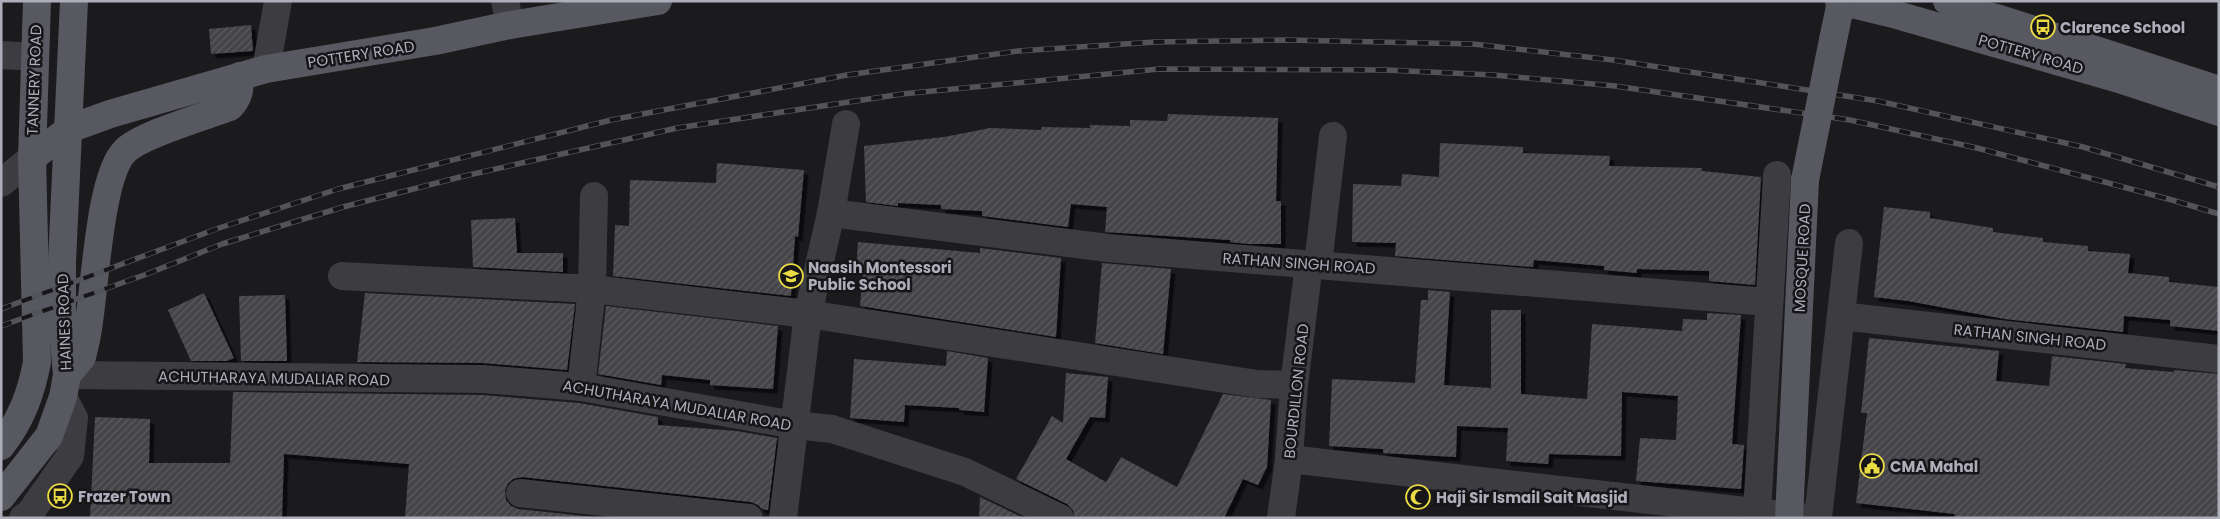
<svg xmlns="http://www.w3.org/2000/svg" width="2220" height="519" font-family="Poppins,sans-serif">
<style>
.building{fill:url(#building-hatch);filter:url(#shadow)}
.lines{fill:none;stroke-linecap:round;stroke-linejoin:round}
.minor{stroke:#3c3c41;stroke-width:28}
.major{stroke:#585860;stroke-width:28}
.rail-casing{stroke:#53535a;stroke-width:5.5}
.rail{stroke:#161518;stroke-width:4;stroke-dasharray:11;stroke-linecap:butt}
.major-bridge{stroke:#585860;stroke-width:28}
.labels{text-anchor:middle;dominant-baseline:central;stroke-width:5;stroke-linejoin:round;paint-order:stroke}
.poi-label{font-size:15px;font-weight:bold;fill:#aeaebb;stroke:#161518;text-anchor:start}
.street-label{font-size:15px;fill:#aeaebb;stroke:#161518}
</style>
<defs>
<pattern id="building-hatch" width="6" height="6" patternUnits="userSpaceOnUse" patternTransform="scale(1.25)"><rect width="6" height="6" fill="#454449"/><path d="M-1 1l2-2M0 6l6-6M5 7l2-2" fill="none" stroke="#5d5c61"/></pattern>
<filter id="shadow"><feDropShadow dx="4.5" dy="4.5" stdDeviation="0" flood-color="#0009"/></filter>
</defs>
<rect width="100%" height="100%" fill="#1b1a1d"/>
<g class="building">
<path d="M 251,25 L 253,51 L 211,54 L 209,29 Z"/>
<path d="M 1168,114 L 1278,118 L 1276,201 L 1281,201 L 1281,244 L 1249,244 L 1230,242 L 1230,240 L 1105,232 L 1107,207 L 1071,204 L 1068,227 L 982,216 L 982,211 L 941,209 L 941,205 L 898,203 L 898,206 L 866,202 L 864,146 L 944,137 L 990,128 L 1041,130 L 1042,127 L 1090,128 L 1090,125 L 1130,126 L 1130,120 L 1167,121 Z"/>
<path d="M 1440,143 L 1523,147 L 1523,153 L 1610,156 L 1609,166 L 1702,168 L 1702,171 L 1761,177 L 1755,285 L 1709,281 L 1709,271 L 1637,269 L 1637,273 L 1604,270 L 1604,266 L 1534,260 L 1533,267 L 1395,256 L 1396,243 L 1352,242 L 1353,184 L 1401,186 L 1402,174 L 1439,177 Z"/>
<path d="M 717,163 L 804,170 L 798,237 L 795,236 L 791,296 L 613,276 L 615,225 L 629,226 L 630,180 L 716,183 Z"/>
<path d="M 1884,207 L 1930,212 L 1930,218 L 1993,228 L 1993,232 L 2043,238 L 2043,242 L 2088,246 L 2088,251 L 2130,254 L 2128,273 L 2169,277 L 2169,282 L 2219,287 L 2219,331 L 2170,326 L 2170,320 L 2124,316 L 2123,332 L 2005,319 L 1908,301 L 1874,297 Z"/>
<path d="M 515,218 L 517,253 L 563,253 L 563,272 L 473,267 L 471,220 Z"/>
<path d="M 858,242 L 980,253 L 980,248 L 1061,258 L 1056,337 L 860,306 L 863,271 L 856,270 Z"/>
<path d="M 1102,263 L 1171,269 L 1163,354 L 1095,343 Z"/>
<path d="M 1428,290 L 1450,292 L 1444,385 L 1491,388 L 1491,310 L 1521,310 L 1521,394 L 1587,399 L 1592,324 L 1682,331 L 1683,319 L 1707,320 L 1707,313 L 1741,315 L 1732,444 L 1744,445 L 1741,489 L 1636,481 L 1640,438 L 1676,440 L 1678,396 L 1622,392 L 1621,456 L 1549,454 L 1548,464 L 1506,461 L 1508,428 L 1457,426 L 1456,457 L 1383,453 L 1383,449 L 1329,446 L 1332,379 L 1415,383 L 1421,300 L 1428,300 Z"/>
<path d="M 204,293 L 234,358 L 227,361 L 191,361 L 168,310 Z"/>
<path d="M 365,293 L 575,304 L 567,370 L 483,363 L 357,362 Z"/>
<path d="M 285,295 L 287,361 L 241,361 L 239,296 Z"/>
<path d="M 606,306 L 778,326 L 773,389 L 710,385 L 710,380 L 662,375 L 661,385 L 598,374 Z"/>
<path d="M 1869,338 L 1999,351 L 1996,381 L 2049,386 L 2052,356 L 2126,364 L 2125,368 L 2174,372 L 2174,370 L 2219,374 L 2219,518 L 1954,518 L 1955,514 L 1856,503 L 1867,413 L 1861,413 Z"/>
<path d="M 947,351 L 988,358 L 984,412 L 959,410 L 959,408 L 905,405 L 904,422 L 850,418 L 854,359 L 946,366 Z"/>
<path d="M 1066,373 L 1108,377 L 1105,418 L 1090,417 L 1066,459 L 1106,482 L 1121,457 L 1177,487 L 1223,394 L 1271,400 L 1267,467 L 1258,485 L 1243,479 L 1224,518 L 1075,518 L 1073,510 L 1067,504 L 1016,479 L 1052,416 L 1063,423 Z"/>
<path d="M 233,392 L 482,395 L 579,403 L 658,417 L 658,425 L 737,431 L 777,438 L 768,510 L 762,509 L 758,505 L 751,502 L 522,477 L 513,479 L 508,483 L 505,491 L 506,500 L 511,506 L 518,509 L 603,518 L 405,518 L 409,464 L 284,454 L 282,518 L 90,518 L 95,417 L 150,419 L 149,463 L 230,463 Z"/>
<path d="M 980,497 L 1024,518 L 979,518 Z"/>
</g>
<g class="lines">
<g class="minor">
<path d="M 505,1 L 510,25"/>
<path d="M 1,55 L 35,57"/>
<path d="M 266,69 L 278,1"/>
<path d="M 1,183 L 32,158"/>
<path d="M 831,213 L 1108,248 L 1769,302"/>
<path d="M 1318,264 L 1333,136"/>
<path d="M 342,276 L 592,289 L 808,314 L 1257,384 L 1294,385"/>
<path d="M 1841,316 L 2219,359"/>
<path d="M 67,375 L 483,379 L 581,387 L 795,425 L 832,429 L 965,472 L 1060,518"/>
<path d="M 581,387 L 592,289 L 594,196"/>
<path d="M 1289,459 L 1807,518"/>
<path d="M 520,493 L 749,518"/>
<path d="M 1757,512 L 1777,175"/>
<path d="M 23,518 L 30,513 L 70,456 L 74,418 L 63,397"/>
<path d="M 783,518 L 808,314 L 831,213 L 846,124"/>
<path d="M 1281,518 L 1289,459 L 1294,385 L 1309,264"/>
<path d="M 1818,518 L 1849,243"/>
</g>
<g class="major">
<path d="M 1839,1 L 1897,15 L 2119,79 L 2219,112"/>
<path d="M 1947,1 L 1962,9 L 2000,19 L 2219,90"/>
<path d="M 1833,40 L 1841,2"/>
<path d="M 32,158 L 69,129 L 110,114 L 266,69 L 435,41 L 510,25 L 658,1"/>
<path d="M 67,375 L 82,357 L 86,340 C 95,299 98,177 125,151 C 140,135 206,116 230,107 C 239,97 240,90 240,76"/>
<path d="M 1,446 C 21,420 31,394 37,362 L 32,158 L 37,1"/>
<path d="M 1,497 L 49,436 L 63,397 L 67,375 L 62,317 L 62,262 L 74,1"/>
<path d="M 1789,518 L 1805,180"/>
</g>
<g class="rail-casing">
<g id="rail">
<path d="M 1,309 L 219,228 L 338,189 L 611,120 L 847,75 L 1018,51 L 1155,42 L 1287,40 L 1473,44 L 1613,60 L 1878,101 L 2083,147 L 2219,187"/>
<path d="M 1,326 L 147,274 L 222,244 L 343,207 L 460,177 L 677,128 L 902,94 L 1159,69 L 1386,70 L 1494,75 L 1615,86 L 1850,120 L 1977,148 L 2172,200 L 2219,214"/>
</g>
</g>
<use href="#rail" class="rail"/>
<path class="major-bridge" d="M 1805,180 L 1833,40"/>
</g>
<defs>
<g id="bus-ring" transform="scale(1.25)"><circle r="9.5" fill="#161518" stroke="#eadb45" stroke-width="1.5"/><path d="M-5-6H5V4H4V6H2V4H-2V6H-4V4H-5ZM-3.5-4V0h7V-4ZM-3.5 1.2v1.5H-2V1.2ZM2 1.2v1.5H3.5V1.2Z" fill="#eadb45"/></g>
<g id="school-ring" transform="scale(1.25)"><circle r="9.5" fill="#161518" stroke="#eadb45" stroke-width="1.5"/><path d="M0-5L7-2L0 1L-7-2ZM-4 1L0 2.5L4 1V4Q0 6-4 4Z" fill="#eadb45"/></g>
<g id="civic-ring" transform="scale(1.25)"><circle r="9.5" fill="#161518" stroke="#eadb45" stroke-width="1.5"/><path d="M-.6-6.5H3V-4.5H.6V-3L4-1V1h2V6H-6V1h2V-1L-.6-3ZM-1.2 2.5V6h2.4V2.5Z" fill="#eadb45"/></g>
<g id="mosque-ring" transform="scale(1.25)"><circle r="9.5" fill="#161518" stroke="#eadb45" stroke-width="1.5"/><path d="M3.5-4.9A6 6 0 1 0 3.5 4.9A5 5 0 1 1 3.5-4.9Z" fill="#eadb45"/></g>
</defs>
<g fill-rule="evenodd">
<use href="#bus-ring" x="2043" y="27"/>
<use href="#school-ring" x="791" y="276"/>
<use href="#civic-ring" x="1872" y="466"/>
<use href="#bus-ring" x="60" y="496"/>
<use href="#mosque-ring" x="1418" y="497"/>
</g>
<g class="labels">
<g class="poi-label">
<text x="2060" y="27">Clarence School</text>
<text x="808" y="267">Naasih Montessori<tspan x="808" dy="17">Public School</tspan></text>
<text x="1890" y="466">CMA Mahal</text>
<text x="78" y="496">Frazer Town</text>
<text x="1436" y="497">Haji Sir Ismail Sait Masjid</text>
</g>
<g class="street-label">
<text transform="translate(361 54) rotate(-9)">POTTERY ROAD</text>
<text transform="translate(2031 54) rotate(16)">POTTERY ROAD</text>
<text transform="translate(34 80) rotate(-88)">TANNERY ROAD</text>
<text transform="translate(1802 258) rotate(-87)">MOSQUE ROAD</text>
<text transform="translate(1299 263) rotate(4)">RATHAN SINGH ROAD</text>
<text transform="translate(64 322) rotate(-92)">HAINES ROAD</text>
<text transform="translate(2030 337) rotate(6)">RATHAN SINGH ROAD</text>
<text transform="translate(274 378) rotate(1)">ACHUTHARAYA MUDALIAR ROAD</text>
<text transform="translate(1296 391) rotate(-84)">BOURDILLON ROAD</text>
<text transform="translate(677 405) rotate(10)">ACHUTHARAYA MUDALIAR ROAD</text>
</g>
</g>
<rect width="2220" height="519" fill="none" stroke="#aeaebb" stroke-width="5"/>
</svg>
